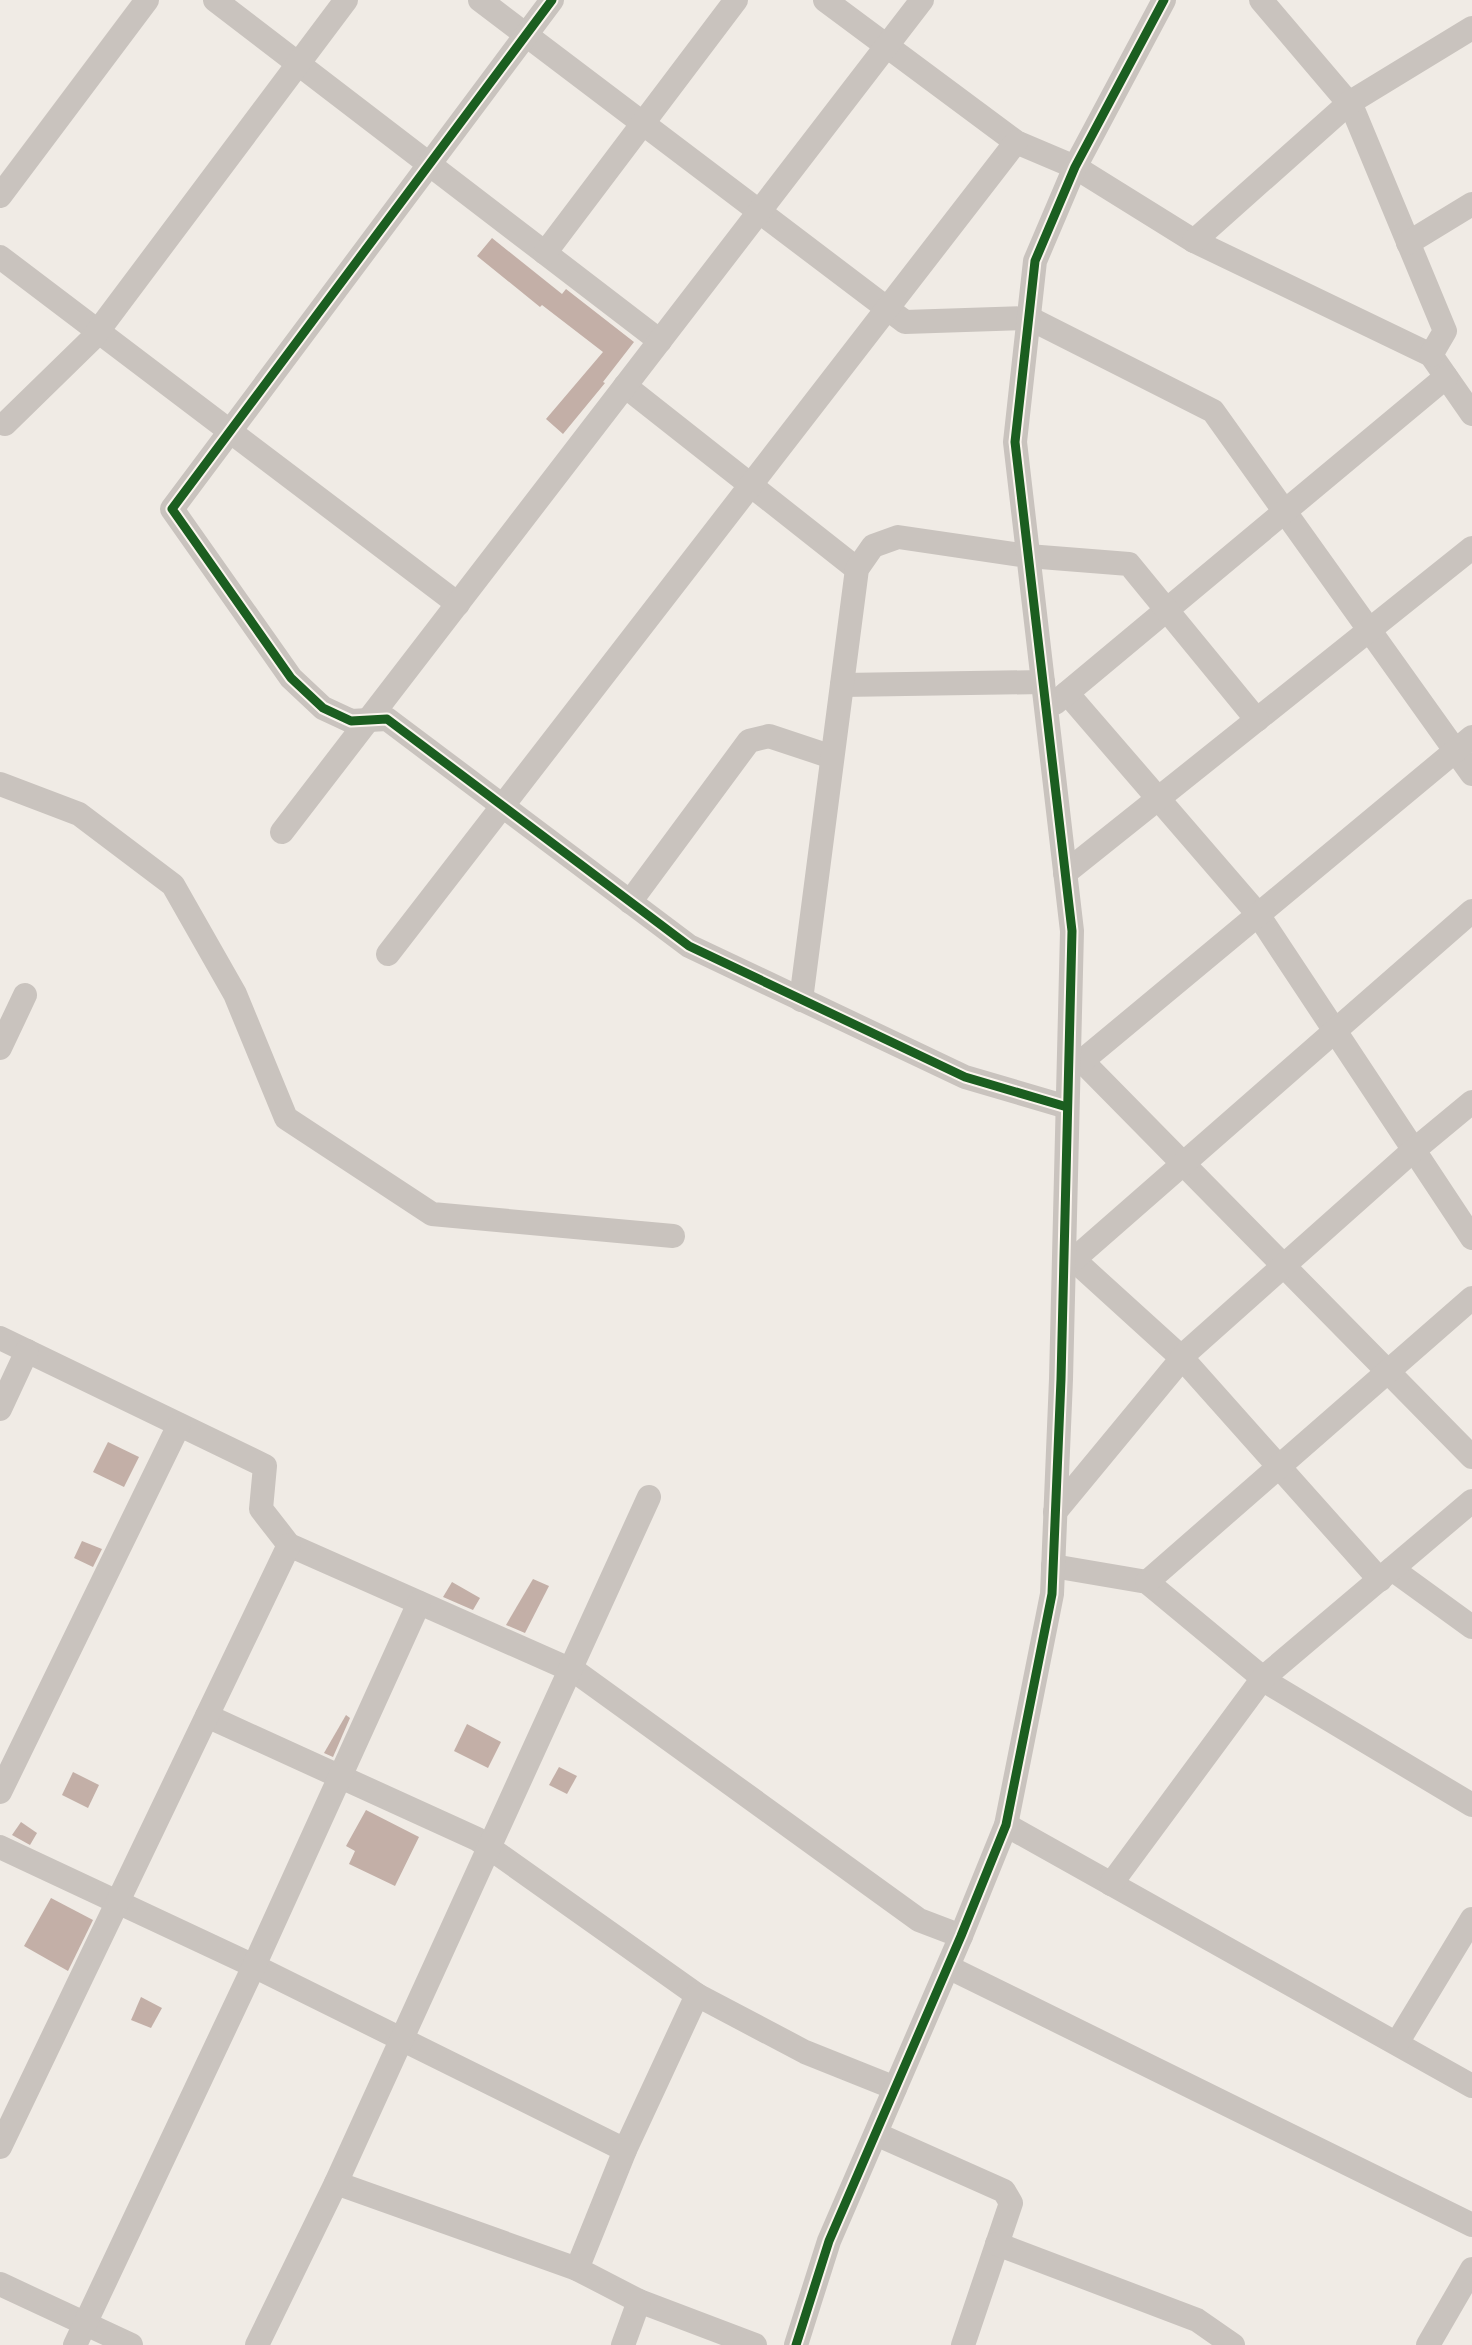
<svg xmlns="http://www.w3.org/2000/svg" width="1472" height="2345" font-family="Roboto,sans-serif">
<style>
.building{fill:#c3afa7}
.lines{fill:none;stroke-linecap:round;stroke-linejoin:round}
.minor{stroke:#c9c3be;stroke-width:24}
.cycleway-casing{stroke:#fbf5ee;stroke-width:13}
.cycleway{stroke:#1b5e20;stroke-width:9}
</style>
<rect width="100%" height="100%" fill="#f0ebe5"/>
<g class="building">
<path d="M 492,238 L 562,294 L 566,289 L 634,342 L 603,382 L 605,383 L 563,434 L 546,419 L 603,352 L 542,305 L 540,307 L 477,256 Z"/>
<path d="M 108,1442 L 139,1457 L 124,1487 L 93,1472 Z"/>
<path d="M 82,1541 L 102,1549 L 93,1567 L 74,1558 Z"/>
<path d="M 533,1579 L 549,1586 L 525,1633 L 506,1625 Z"/>
<path d="M 452,1582 L 480,1598 L 473,1610 L 443,1597 Z"/>
<path d="M 346,1715 L 350,1718 L 333,1757 L 324,1753 Z"/>
<path d="M 467,1724 L 501,1742 L 488,1768 L 454,1751 Z"/>
<path d="M 559,1767 L 577,1776 L 567,1794 L 549,1785 Z"/>
<path d="M 73,1772 L 99,1785 L 88,1808 L 62,1795 Z"/>
<path d="M 366,1810 L 419,1837 L 395,1886 L 349,1864 L 355,1851 L 346,1846 Z"/>
<path d="M 21,1822 L 37,1833 L 30,1845 L 12,1835 Z"/>
<path d="M 51,1898 L 93,1920 L 68,1971 L 24,1946 Z"/>
<path d="M 141,1997 L 162,2008 L 151,2028 L 131,2020 Z"/>
</g>
<g class="lines">
<g class="minor">
<path d="M 215,0 L 660,341"/>
<path d="M 480,0 L 905,322 L 1029,318 L 1213,411 L 1472,774"/>
<path d="M 552,0 L 172,509 L 291,678 L 323,708 L 351,721 L 387,719 L 689,946 L 965,1077 L 1067,1107"/>
<path d="M 825,0 L 1016,142 L 1075,167 L 1194,241 L 1431,355 L 1472,414"/>
<path d="M 1261,0 L 1352,107 L 1445,331 L 1431,355"/>
<path d="M 0,196 L 147,0"/>
<path d="M 1194,241 L 1349,103 L 1472,28"/>
<path d="M 1408,243 L 1472,204"/>
<path d="M 545,253 L 736,0"/>
<path d="M 0,257 L 458,604"/>
<path d="M 625,386 L 857,569"/>
<path d="M 5,424 L 92,339 L 346,0"/>
<path d="M 842,685 L 1043,682"/>
<path d="M 1067,693 L 1257,913 L 1472,1238"/>
<path d="M 1055,703 L 1446,377"/>
<path d="M 0,784 L 79,814 L 173,885 L 235,994 L 286,1118 L 432,1214 L 673,1236"/>
<path d="M 282,832 L 922,0"/>
<path d="M 1065,873 L 1472,548"/>
<path d="M 630,902 L 749,741 L 769,736 L 832,757"/>
<path d="M 388,954 L 1016,142"/>
<path d="M 801,1000 L 857,569 L 873,546 L 898,537 L 1028,556 L 1129,564 L 1257,720"/>
<path d="M 0,1048 L 25,995"/>
<path d="M 1082,1061 L 1472,1457"/>
<path d="M 1069,1069 L 1082,1061 L 1472,737"/>
<path d="M 1073,1259 L 1182,1358 L 1380,1580"/>
<path d="M 1064,1268 L 1472,911"/>
<path d="M 0,1338 L 265,1466 L 261,1509 L 289,1545 L 576,1672 L 919,1920 L 961,1936"/>
<path d="M 0,1409 L 27,1351"/>
<path d="M 1055,1512 L 1188,1351 L 1408,1155 L 1472,1102"/>
<path d="M 1053,1566 L 1147,1582 L 1270,1684 L 1472,1805"/>
<path d="M 1392,1569 L 1472,1627"/>
<path d="M 1147,1582 L 1472,1298"/>
<path d="M 207,1716 L 477,1839 L 697,1995"/>
<path d="M 0,1792 L 179,1425"/>
<path d="M 1006,1825 L 1472,2086"/>
<path d="M 0,1847 L 254,1966 L 625,2150 L 697,1995 L 805,2052 L 895,2088"/>
<path d="M 1111,1884 L 1263,1678 L 1472,1501"/>
<path d="M 948,1967 L 1472,2225"/>
<path d="M 1397,2043 L 1472,1919"/>
<path d="M 876,2134 L 1004,2191 L 1011,2203 L 963,2345"/>
<path d="M 0,2147 L 289,1545"/>
<path d="M 336,2183 L 577,2269"/>
<path d="M 997,2244 L 1197,2320 L 1233,2345"/>
<path d="M 0,2284 L 131,2345"/>
<path d="M 639,2301 L 755,2345"/>
<path d="M 75,2345 L 254,1966 L 419,1603"/>
<path d="M 257,2345 L 336,2183 L 649,1497"/>
<path d="M 623,2345 L 639,2301 L 577,2269 L 625,2150"/>
<path d="M 796,2345 L 829,2241 L 961,1936 L 1006,1825 L 1052,1594 L 1061,1379 L 1072,931 L 1015,442 L 1035,261 L 1075,167 L 1164,0"/>
<path d="M 1428,2345 L 1472,2269"/>
</g>
<g class="cycleway-casing">
<g id="cycleway">
<path d="M 552,0 L 172,509 L 291,678 L 323,708 L 351,721 L 387,719 L 689,946 L 965,1077 L 1067,1107"/>
<path d="M 796,2345 L 829,2241 L 961,1936 L 1006,1825 L 1052,1594 L 1061,1379 L 1072,931 L 1015,442 L 1035,261 L 1075,167 L 1164,0"/>
</g>
</g>
<use href="#cycleway" class="cycleway"/>
</g>
</svg>
